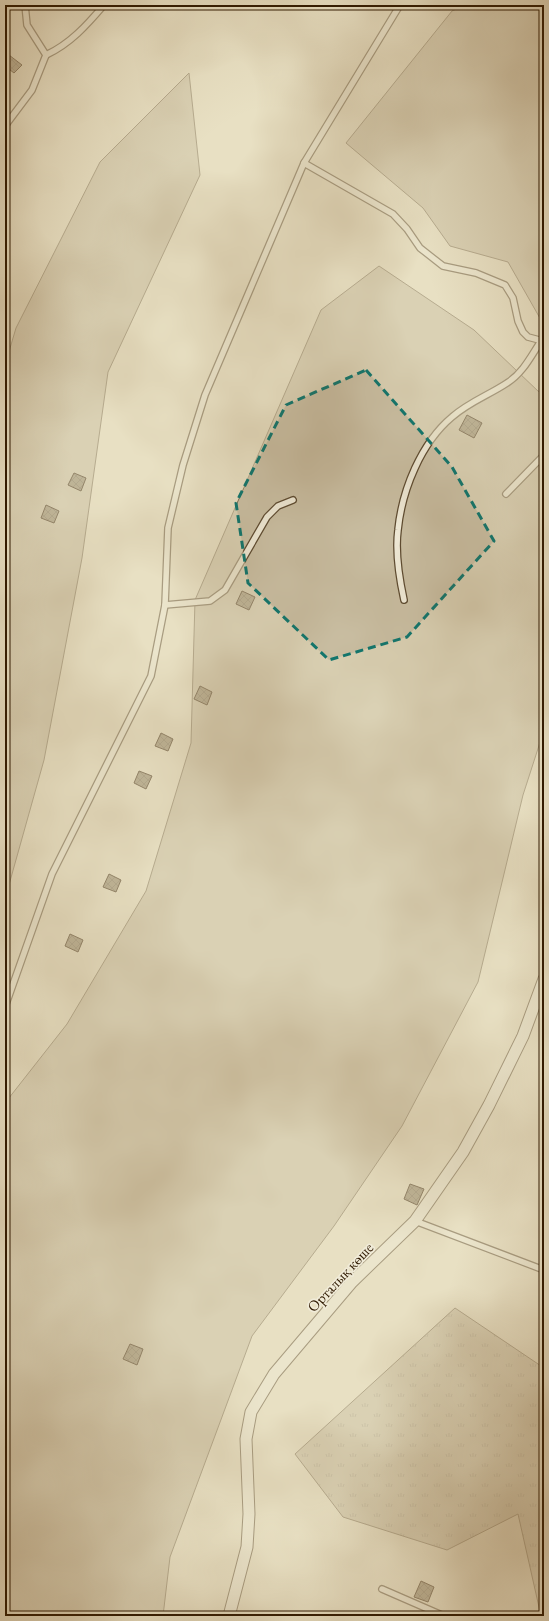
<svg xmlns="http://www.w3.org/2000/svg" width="549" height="1621" font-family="'EB Garamond',serif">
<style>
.grass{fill:url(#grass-tufts);stroke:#7c6c51}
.garden{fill:#c9bea2;stroke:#7c6c51}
.building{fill:url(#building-cross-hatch);stroke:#2f1900}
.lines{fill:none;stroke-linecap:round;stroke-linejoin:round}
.lane-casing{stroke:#5d4b31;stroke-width:8}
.street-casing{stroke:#5d4b31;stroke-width:13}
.lane{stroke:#f0ebd8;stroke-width:5.5}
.street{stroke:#f0ebd8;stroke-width:11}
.marked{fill:none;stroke:#0f766e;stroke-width:3;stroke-dasharray:8 5;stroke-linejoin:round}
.labels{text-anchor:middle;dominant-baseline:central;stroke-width:3.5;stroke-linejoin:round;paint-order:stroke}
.street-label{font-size:15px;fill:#2f1900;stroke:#f0ebd8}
</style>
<defs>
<pattern id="grass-tufts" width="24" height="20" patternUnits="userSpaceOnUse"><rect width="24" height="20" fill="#c9bea2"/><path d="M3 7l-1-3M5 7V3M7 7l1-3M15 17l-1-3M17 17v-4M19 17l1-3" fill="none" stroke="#ada38a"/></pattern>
<pattern id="building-cross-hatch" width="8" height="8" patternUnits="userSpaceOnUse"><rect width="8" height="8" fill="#8f8065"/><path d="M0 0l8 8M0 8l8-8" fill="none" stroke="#756851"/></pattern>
</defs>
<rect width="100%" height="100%" fill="#e8e0c3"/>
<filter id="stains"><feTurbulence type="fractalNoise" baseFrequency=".005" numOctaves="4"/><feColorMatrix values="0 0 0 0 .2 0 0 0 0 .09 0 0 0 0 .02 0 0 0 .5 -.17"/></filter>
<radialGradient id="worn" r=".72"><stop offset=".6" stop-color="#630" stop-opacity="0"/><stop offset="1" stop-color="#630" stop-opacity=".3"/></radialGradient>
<path class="grass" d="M 455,1308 L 544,1368 L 544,1616 L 541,1616 L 518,1514 L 447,1550 L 343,1517 L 295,1454 Z"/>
<g class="garden">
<path d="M 464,5 L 544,5 L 544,730 L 523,795 L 478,982 L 402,1126 L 334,1226 L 252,1336 L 170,1557 L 163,1616 L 5,1616 L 5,1103 L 67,1024 L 146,891 L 191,743 L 195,600 L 321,310 L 379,266 L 474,330 L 539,392 L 541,320 L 508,262 L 450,246 L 423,208 L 346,143 L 452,11 Z"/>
<path d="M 189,73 L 200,175 L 108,372 L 82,558 L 44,760 L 5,899 L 5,365 L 16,328 L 100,162 Z"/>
</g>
<g class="building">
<path d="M 9,55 L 22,65 L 14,73 L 5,66 L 5,60 Z"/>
<path d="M 467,415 L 482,423 L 474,438 L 459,430 Z"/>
<path d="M 74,473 L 86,478 L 81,491 L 68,485 Z"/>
<path d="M 46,505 L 59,511 L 54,523 L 41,518 Z"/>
<path d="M 242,591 L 255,597 L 249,610 L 236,604 Z"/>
<path d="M 200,686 L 212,692 L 207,705 L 194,699 Z"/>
<path d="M 161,733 L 173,739 L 168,751 L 155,746 Z"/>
<path d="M 139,771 L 152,776 L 146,789 L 134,783 Z"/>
<path d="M 109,874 L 121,880 L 116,892 L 103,887 Z"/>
<path d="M 70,934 L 83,940 L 78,952 L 65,946 Z"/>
<path d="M 410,1184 L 424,1189 L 417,1205 L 404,1199 Z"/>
<path d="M 130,1344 L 143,1349 L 137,1365 L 123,1359 Z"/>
<path d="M 421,1581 L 434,1587 L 428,1602 L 414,1597 Z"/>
</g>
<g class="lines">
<g class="lane-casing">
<g id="lane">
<path d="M 46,55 C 70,44 87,25 104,5"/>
<path d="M 5,126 L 32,90 L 46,55 L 27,25 L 25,5"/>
<path d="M 304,163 L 393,214 L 407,229 L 420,248 L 443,266 L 476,273 L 505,285 L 513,298 L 518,321 L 523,332 L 528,337 L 543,341"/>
<path d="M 506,494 L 544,455"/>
<path d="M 404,600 C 399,577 395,553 398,530 C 402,490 421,443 452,417 C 469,402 489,395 507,383 C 523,373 531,356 541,341"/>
<path d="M 165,605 L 210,601 L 225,590 L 267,517 L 278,506 L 293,500"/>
<path d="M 5,1007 L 52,874 L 151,676 L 165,605 L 168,528 L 183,465 L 205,395 L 304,163 L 400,5"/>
<path d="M 415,1221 L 544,1270"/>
<path d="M 382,1589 L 444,1616"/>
</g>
</g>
<g class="street-casing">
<path id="street" d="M 229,1616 L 247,1547 L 249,1514 L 246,1439 L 251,1412 L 274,1374 L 352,1282 L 415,1221 L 463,1152 L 489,1105 L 523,1036 L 544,979"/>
</g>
<use href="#lane" class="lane"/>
<use href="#street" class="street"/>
</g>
<path d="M0 0H549V1621H0ZM 366,370 L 452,467 L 494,541 L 407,637 L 329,660 L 248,583 L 236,503 L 286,405 Z" fill="#e8e0c3" fill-opacity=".55" fill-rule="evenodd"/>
<path class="marked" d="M 366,370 L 452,467 L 494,541 L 407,637 L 329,660 L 248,583 L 236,503 L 286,405 Z"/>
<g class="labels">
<g class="street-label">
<text transform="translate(340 1277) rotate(-47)">Орталық көше</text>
</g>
</g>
<rect width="549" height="1621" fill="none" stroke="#e8e0c3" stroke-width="20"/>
<rect x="6" y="6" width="537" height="1609" fill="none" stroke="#2f1900" stroke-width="2"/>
<rect x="10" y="10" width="529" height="1601" fill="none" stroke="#2f1900"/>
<rect width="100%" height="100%" filter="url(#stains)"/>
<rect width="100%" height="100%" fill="url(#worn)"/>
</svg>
